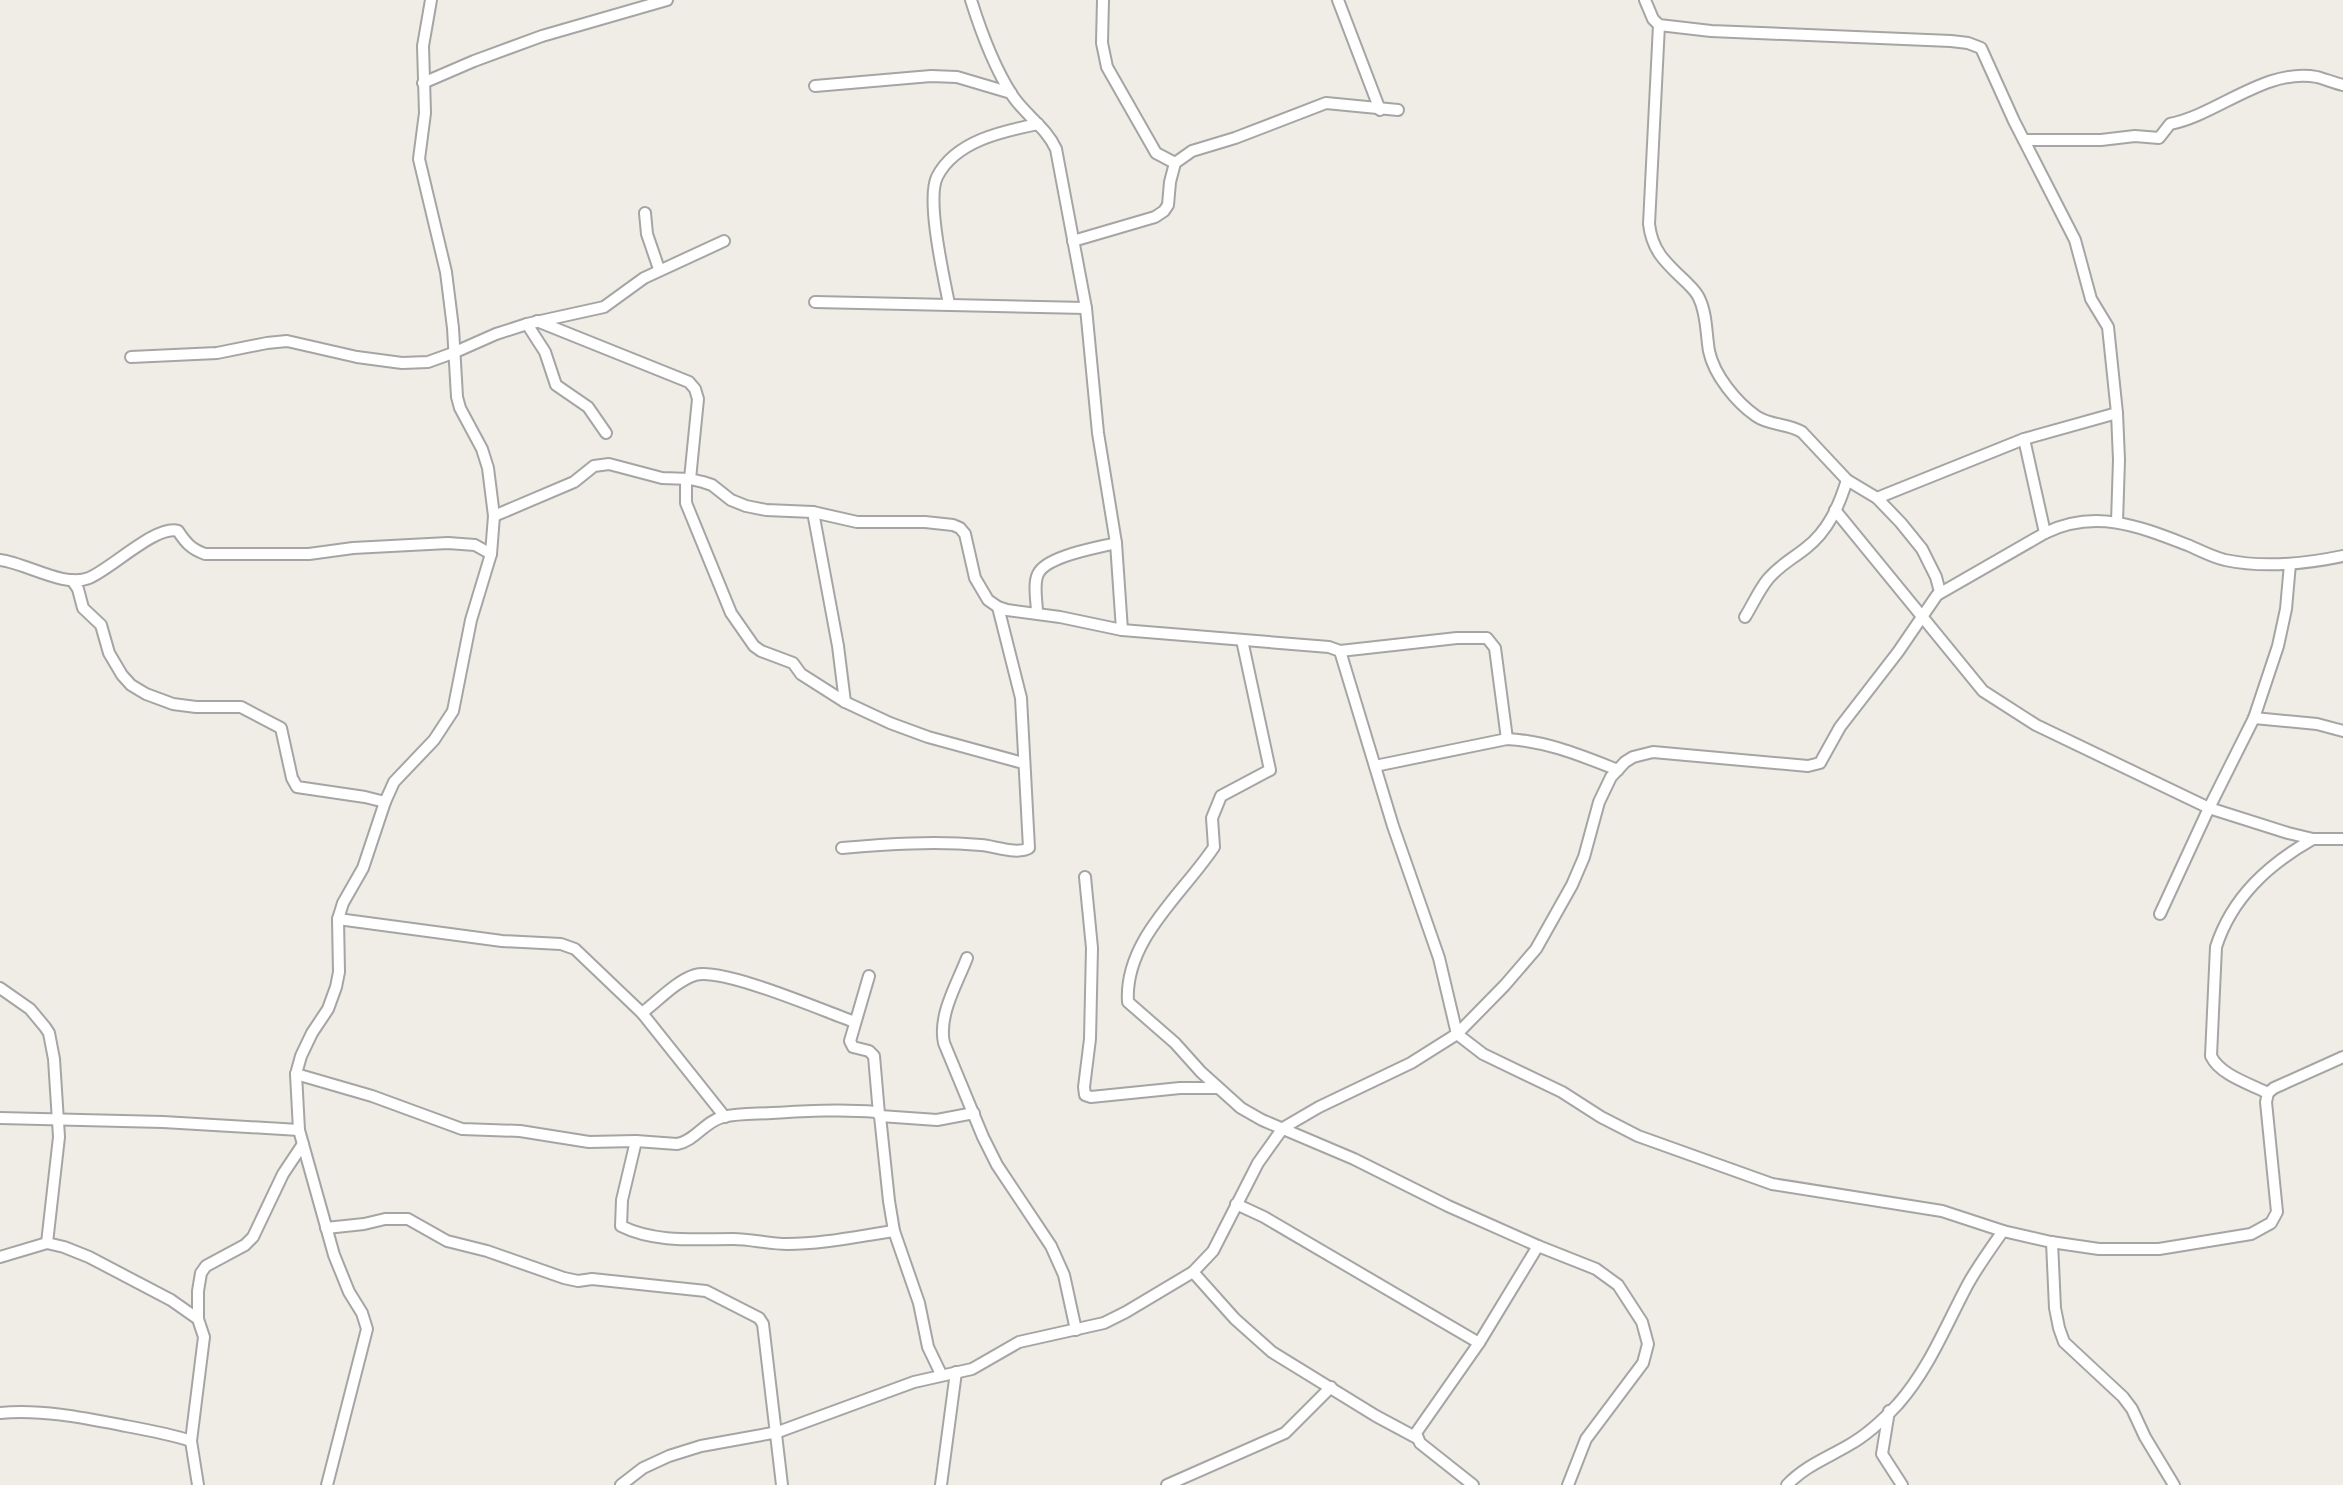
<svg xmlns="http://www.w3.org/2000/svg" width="2343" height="1485" font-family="'Public Sans',sans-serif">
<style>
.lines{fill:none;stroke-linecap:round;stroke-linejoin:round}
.minor-casing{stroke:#a5a5a5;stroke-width:14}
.minor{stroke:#fff;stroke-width:10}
</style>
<rect width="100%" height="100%" fill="#efede5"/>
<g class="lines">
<g class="minor-casing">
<g id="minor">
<path d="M 971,0 C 981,32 994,67 1012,95 C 1025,115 1046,127 1056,149 L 1086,308 L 1098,433 L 1116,543 L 1122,630"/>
<path d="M 1103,0 L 1102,43 L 1107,67 L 1156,153 L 1175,163"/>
<path d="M 1338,0 L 1380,110"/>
<path d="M 1645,0 L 1653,19 L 1659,25 L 1711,31 L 1951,41 L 1968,43 L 1981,48 L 2014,121 L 2075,240 L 2091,299 L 2108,327 L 2117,413 L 2119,460 L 2117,522"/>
<path d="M 1659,25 L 1649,224 C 1652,251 1666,263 1685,281 C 1690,286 1696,291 1699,298 C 1707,314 1706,334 1709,351 C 1714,375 1736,402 1756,416 C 1770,426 1788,423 1802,432 L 1847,480 L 1877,498 L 1901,523 L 1922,549 L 1936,577 L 1940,592"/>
<path d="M 423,83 L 474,61 L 542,36 L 667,0"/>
<path d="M 815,86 L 931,76 L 957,77 L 1011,93"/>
<path d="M 2024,140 L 2101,140 L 2135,136 L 2159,138 L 2170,124 C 2217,115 2266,67 2317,77 C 2325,79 2334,83 2343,85"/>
<path d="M 645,213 L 647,234 L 659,269"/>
<path d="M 1073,241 L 1155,217 L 1164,211 L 1168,205 L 1170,182 L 1175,163 L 1192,151 L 1235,138 L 1326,103 L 1398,110"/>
<path d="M 815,302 L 1086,308"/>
<path d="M 949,304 C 944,278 926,200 937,177 C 955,141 1003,131 1038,124"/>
<path d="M 537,321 L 689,382 L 695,389 L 698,399 L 690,479"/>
<path d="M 527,324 L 545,352 L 556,385 L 588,407 L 606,433"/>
<path d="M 131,357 L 217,353 L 267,343 L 287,341 L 357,357 L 402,363 L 428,362 L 453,353 L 496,334 L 527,324 L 604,307 L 644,278 L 724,241"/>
<path d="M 2024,439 L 2045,533"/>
<path d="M 686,479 L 686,503 L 731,613 L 754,646 L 761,651 L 793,663 L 801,674 L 845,702 L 890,723 L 928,737 L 1023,763"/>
<path d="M 1877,498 L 2024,439 L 2117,413"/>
<path d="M 1835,510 L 1983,691 L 2036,725 L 2209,808 L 2288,833 L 2313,839 L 2343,839"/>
<path d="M 813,512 L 838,646 L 845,702"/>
<path d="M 494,516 L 574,482 L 594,466 L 609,464 L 662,478 L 690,479 L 703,482 L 712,485 L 731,500 L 746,506 L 766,510 L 813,512 L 857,522 L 925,522 L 953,525 L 960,528 L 965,534 L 975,578 L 988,600 L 998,607 L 1007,610 L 1060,617 L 1122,630 L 1329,647 L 1340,651 L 1393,826 L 1439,958 L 1457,1034 L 1483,1054 L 1562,1092 L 1601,1117 L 1638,1136 L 1772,1184 L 1942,1211 L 2003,1231 L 2051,1242 L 2099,1249 L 2159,1249 L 2251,1234 L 2271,1223 L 2277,1212 L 2266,1102 L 2268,1093 L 2274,1088 L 2343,1057"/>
<path d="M 0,560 C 26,563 64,588 89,578 C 111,569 157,524 178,531 C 186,543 191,549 205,554 L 309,554 L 353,548 L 448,543 L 475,545 L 491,554"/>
<path d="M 72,580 L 78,589 L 83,608 L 101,625 L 109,653 L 122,675 L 131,685 L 146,694 L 173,704 L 196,707 L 241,707 L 281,728 L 292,778 L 297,787 L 365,797 L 385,802"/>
<path d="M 1037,613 C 1037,602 1033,584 1038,574 C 1046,556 1097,548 1116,543"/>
<path d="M 1745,617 C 1753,604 1759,590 1768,579 C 1781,564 1791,560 1806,548 C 1828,531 1839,506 1847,480"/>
<path d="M 1242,640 L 1270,770 L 1221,796 L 1212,818 L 1214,847 C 1183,894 1124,940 1128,1002 L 1175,1043 L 1201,1072 L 1241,1108 L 1262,1120 L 1354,1159 L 1448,1206 L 1538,1246 L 1596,1269 L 1618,1285 L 1642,1322 L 1648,1344 L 1643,1363 L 1586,1439 L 1568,1485"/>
<path d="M 1340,651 L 1457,638 L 1487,638 L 1495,648 L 1507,739"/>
<path d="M 2254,718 L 2317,724 L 2343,731"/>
<path d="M 1375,766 L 1507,739 C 1547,741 1582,756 1618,770"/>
<path d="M 842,848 C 888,844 934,841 981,845 C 995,846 1017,855 1029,848 L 1021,698 L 998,607"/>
<path d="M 1085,877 L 1092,948 L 1090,1039 L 1084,1087 L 1085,1095 L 1091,1097 L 1180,1088 L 1218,1088"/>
<path d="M 2160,914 L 2209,808 L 2254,718 L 2278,646 L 2286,609 L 2290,564"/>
<path d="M 338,919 L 502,941 L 561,944 L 575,949 L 642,1013 L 725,1117"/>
<path d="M 967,958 C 957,984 938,1015 944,1043 L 983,1137 L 997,1165 L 1051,1246 L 1064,1275 L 1076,1330"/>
<path d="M 869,976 L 850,1041 L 853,1047 L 869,1051 L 874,1056 L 879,1114"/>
<path d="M 0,988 L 30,1009 L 45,1027 L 49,1033 L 54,1059 L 59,1137 L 47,1243"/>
<path d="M 642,1013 C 658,1001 676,981 695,975 C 723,967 823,1011 855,1022"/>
<path d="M 296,1074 L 372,1096 L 462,1129 L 520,1131 L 589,1142 L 636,1141 L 677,1144 C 695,1141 705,1121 723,1117 C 739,1113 756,1114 772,1113 C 806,1111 842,1109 876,1112 L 880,1116 L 889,1201 L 894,1231 L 919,1303 L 928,1347 L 941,1374"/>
<path d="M 2268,1093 C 2250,1084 2220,1075 2211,1056 L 2216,947 C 2232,897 2269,864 2313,839"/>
<path d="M 880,1116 L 937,1120 L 974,1113"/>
<path d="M 0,1118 L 163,1122 L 299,1130"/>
<path d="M 636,1141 L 622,1200 L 621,1226 C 655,1243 696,1239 733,1239 C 751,1239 769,1244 787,1244 C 823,1244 859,1236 894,1231"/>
<path d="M 1236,1204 L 1264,1217 L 1479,1343"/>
<path d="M 326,1228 L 364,1224 L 385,1219 L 408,1219 L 447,1241 L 487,1251 L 564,1278 L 578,1281 L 592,1279 L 706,1291 L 759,1318 L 763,1324 L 782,1485"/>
<path d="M 2052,1242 L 2055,1308 L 2059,1328 L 2064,1342 L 2123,1397 L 2132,1409 L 2145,1437 L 2174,1485"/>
<path d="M 0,1257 L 47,1243 L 64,1247 L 89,1257 L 171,1300 L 198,1319 L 204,1337 L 191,1441 L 198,1485"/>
<path d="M 1193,1272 L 1235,1319 L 1272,1352 L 1376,1416 L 1417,1438"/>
<path d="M 198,1319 L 198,1291 L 201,1273 L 206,1266 L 245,1245 L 253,1237 L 283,1174 L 303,1144"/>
<path d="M 1889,1411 L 1882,1454 L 1902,1485"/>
<path d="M 0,1413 C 42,1409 85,1418 126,1426 C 148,1430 170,1434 191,1441"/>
<path d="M 327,1485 L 367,1329 L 362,1313 L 349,1292 L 334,1255 L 299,1130 L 296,1074 L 301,1056 L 312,1033 L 328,1009 L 336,987 L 339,972 L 338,919 L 343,903 L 363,868 L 385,802 L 394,782 L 434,740 L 453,711 L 471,620 L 491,554 L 494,516 L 488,468 L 482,449 L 460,408 L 457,397 L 453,328 L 446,272 L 419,159 L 425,113 L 423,46 L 431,0"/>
<path d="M 621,1485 L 643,1468 L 669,1456 L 701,1446 L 778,1432 L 914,1382 L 972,1369 L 1019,1342 L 1104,1323 L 1126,1312 L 1193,1272 L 1213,1251 L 1258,1163 L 1283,1128 L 1319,1107 L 1411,1063 L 1457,1034 L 1505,985 L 1536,949 L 1572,885 L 1584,857 L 1599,802 L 1611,777 L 1625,762 L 1633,757 L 1653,752 L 1808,766 L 1820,763 L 1840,727 L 1898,652 L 1937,595 L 2045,533 C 2096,508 2141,527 2190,546 C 2201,551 2213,557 2225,560 C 2263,568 2305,564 2343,556"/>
<path d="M 941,1485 L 956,1372"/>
<path d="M 1167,1485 L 1285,1433 L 1331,1387"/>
<path d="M 1473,1485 L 1420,1443 L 1416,1433 L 1479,1343 L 1538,1246"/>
<path d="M 1787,1485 C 1805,1466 1827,1458 1849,1445 C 1867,1435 1884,1419 1898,1404 C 1929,1369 1946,1325 1968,1284 C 1978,1266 1991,1248 2003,1231"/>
</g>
</g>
<use href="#minor" class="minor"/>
</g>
</svg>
